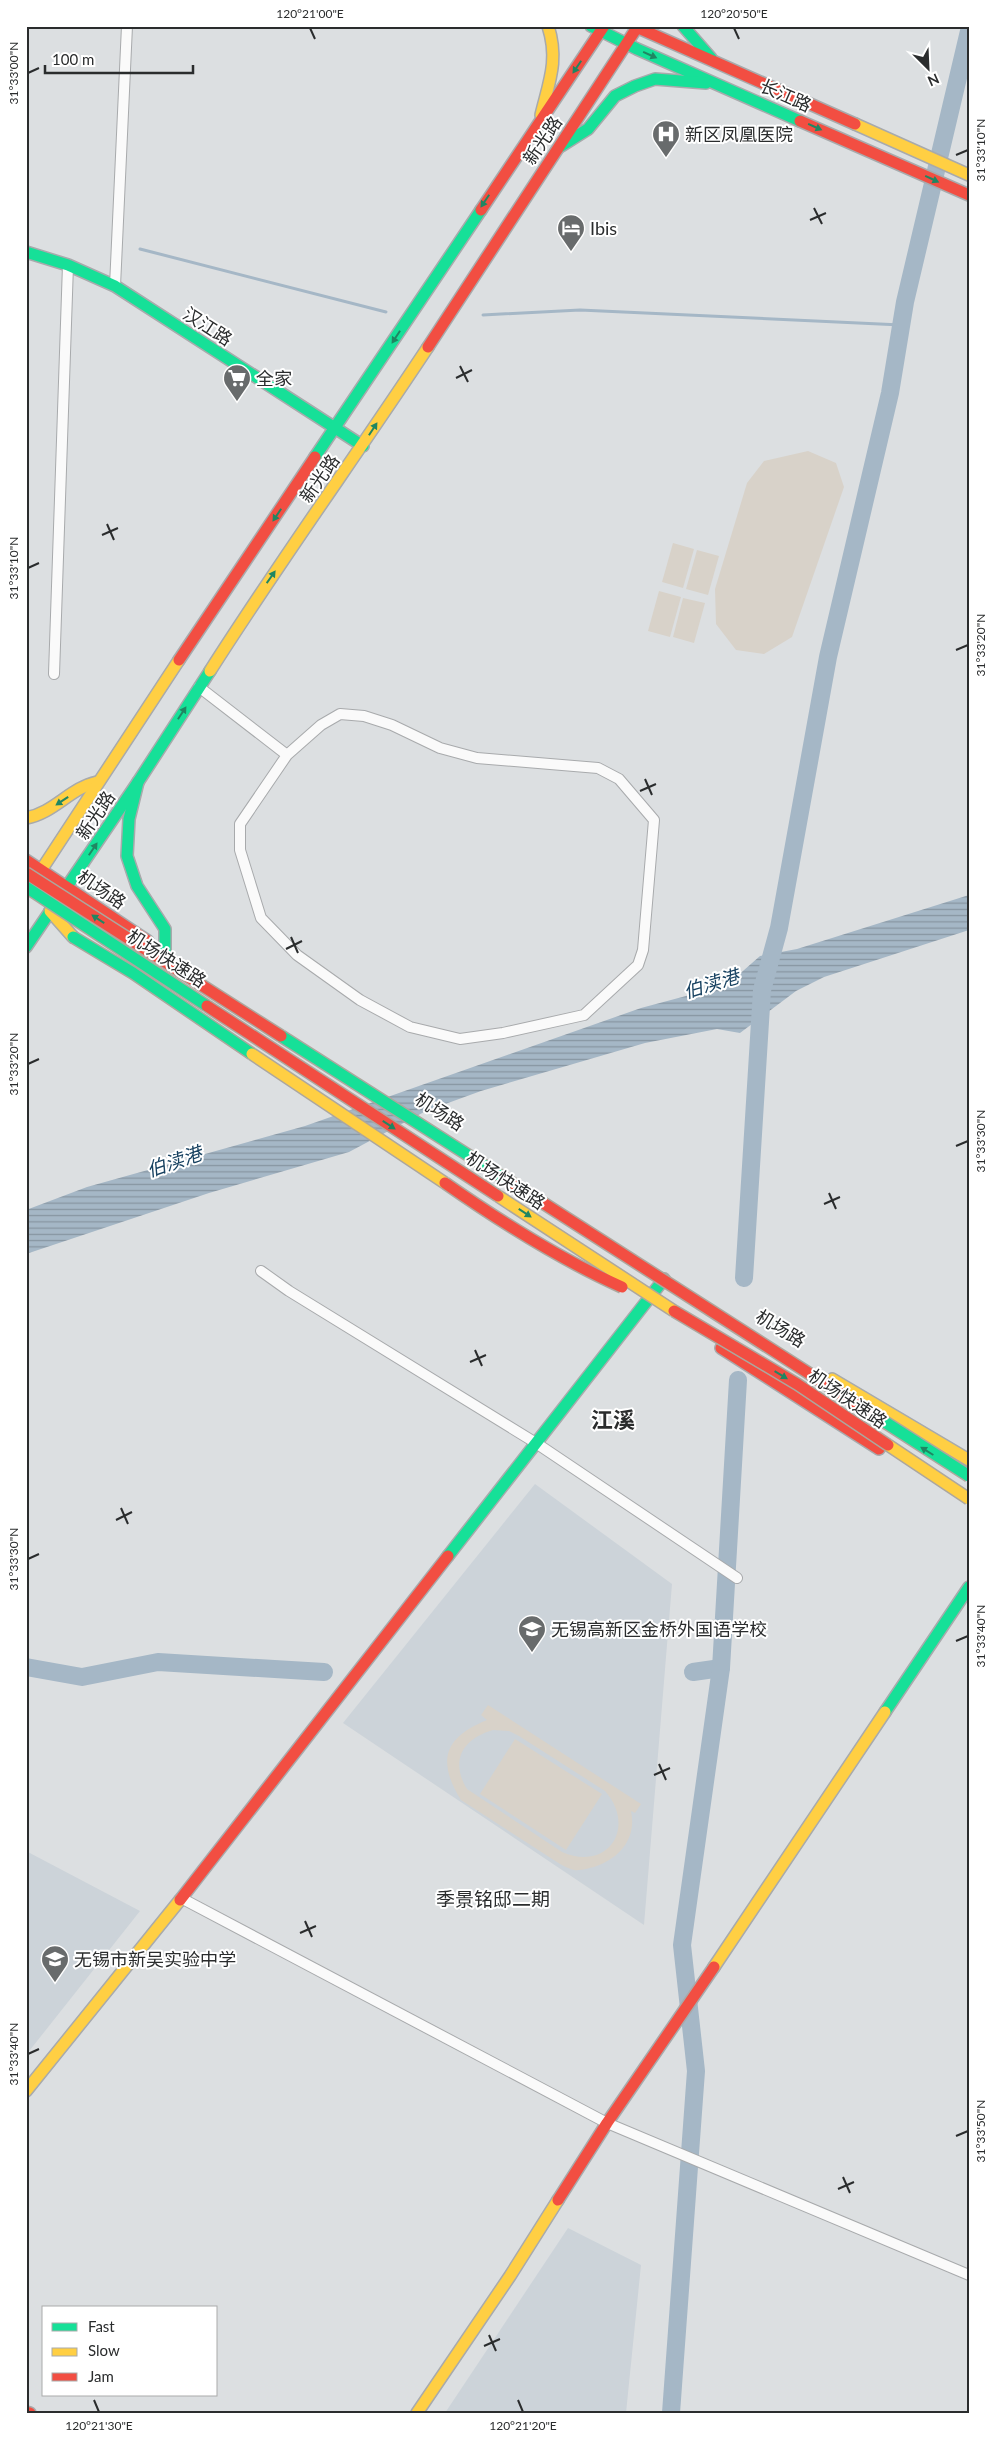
<svg xmlns="http://www.w3.org/2000/svg" width="995" height="2439" font-family="Lato,'Noto Sans SC',sans-serif">
<style>
.built{fill:#ccd3d9}
.grass{fill:#d8d2c9;fill-rule:evenodd}
.water{fill:url(#water-rules)}
.lines{fill:none;stroke-linecap:round;stroke-linejoin:round}
.stream{stroke:#a5b7c6;stroke-width:3}
.river{stroke:#a5b7c6;stroke-width:18}
.street-casing{stroke:#a8aaac;stroke-width:12}
.fast-casing{stroke:#a8aaac;stroke-width:14}
.slow-casing{stroke:#a8aaac;stroke-width:14}
.jam-casing{stroke:#a8aaac;stroke-width:14}
.street{stroke:#fafafa;stroke-width:10}
.fast{stroke:#16e098;stroke-width:11}
.slow{stroke:#ffcf43;stroke-width:11}
.jam{stroke:#f24e42;stroke-width:11}
.fast-bridge-casing{stroke:#ada79e;stroke-width:14;stroke-linecap:butt}
.slow-bridge-casing{stroke:#ada79e;stroke-width:14;stroke-linecap:butt}
.jam-bridge-casing{stroke:#ada79e;stroke-width:14;stroke-linecap:butt}
.fast-bridge{stroke:#16e098;stroke-width:11}
.slow-bridge{stroke:#ffcf43;stroke-width:11}
.jam-bridge{stroke:#f24e42;stroke-width:11}
.oneway{fill:#208662}
.ticks{fill:none;stroke:#2a2c2d;stroke-width:2}
.labels{text-anchor:middle;dominant-baseline:central;stroke-width:4;stroke-linejoin:round;paint-order:stroke}
.street-label{font-size:18px;fill:#2a2c2d;stroke:#fff}
.poi-label{font-size:18px;fill:#2a2c2d;stroke:#fff;text-anchor:start}
.water-label{font-size:19px;font-style:italic;fill:#184261;stroke:#fff}
.neighbourhood-label{font-size:19px;fill:#2a2c2d;stroke:#fff}
.district-label{font-size:22px;font-weight:bold;fill:#2a2c2d;stroke:#fff}
.neatline{fill:none;stroke:#2a2c2d;stroke-width:2}
.ticks-label{font-size:12px;text-anchor:middle;fill:#2a2c2d}
</style>
<defs>
<pattern id="water-rules" width="6" height="5" patternUnits="userSpaceOnUse" patternTransform="scale(1.25)"><rect width="6" height="5" fill="#a5b7c6"/><path d="M0 2.5h6" fill="none" stroke="#8795a1"/></pattern>
</defs>
<rect width="100%" height="100%" fill="#dcdfe1"/>
<g class="built">
<path d="M 535,1484 L 672,1584 L 644,1925 L 343,1723 Z"/>
<path d="M 26,1851 L 140,1911 L 26,2055 Z"/>
<path d="M 568,2228 L 641,2265 L 626,2413 L 445,2413 Z"/>
</g>
<g class="grass">
<path d="M 808,451 L 836,463 L 844,487 L 792,637 L 764,654 L 736,650 L 716,624 L 715,589 L 747,483 L 764,461 Z"/>
<path d="M 673,543 L 694,549 L 683,588 L 662,582 Z"/>
<path d="M 697,550 L 719,556 L 708,595 L 686,589 Z"/>
<path d="M 659,591 L 681,597 L 670,637 L 648,631 Z"/>
<path d="M 683,598 L 705,603 L 694,643 L 673,637 Z"/>
<path d="M 488,1705 L 641,1804 L 635,1813 L 631,1811 C 637,1839 619,1859 594,1867 C 589,1868 580,1871 574,1870 C 570,1869 564,1866 560,1864 L 461,1800 C 436,1760 445,1737 487,1720 L 481,1715 ZM 493,1730 L 509,1731 L 519,1736 L 605,1791 C 637,1827 608,1872 562,1852 L 467,1789 C 450,1761 462,1739 493,1730 Z"/>
<path d="M 515,1739 L 602,1794 L 566,1850 L 480,1794 Z"/>
</g>
<path class="water" d="M 969,895 L 969,930 L 824,977 L 796,991 L 740,1033 L 717,1029 L 645,1043 L 481,1091 L 426,1111 L 349,1152 L 209,1193 L 26,1254 L 26,1210 L 87,1187 L 305,1126 L 641,1008 L 727,985 L 760,956 L 797,949 Z"/>
<g class="lines">
<g class="stream">
<path d="M 140,249 L 386,312"/>
<path d="M 483,315 L 580,310 L 901,325"/>
</g>
<g class="river">
<path d="M 744,1278 L 762,990 L 779,928 L 828,657 L 890,393 L 905,302 L 969,31"/>
<path d="M 26,1667 L 82,1677 L 158,1662 L 324,1672"/>
<path d="M 693,1672 L 721,1668"/>
<path d="M 671,2413 L 696,2071 L 682,1945 L 721,1668 L 738,1380"/>
</g>
<g class="street-casing">
<g id="street">
<path d="M 115,286 L 127,26"/>
<path d="M 54,674 L 68,265"/>
<path d="M 199,687 L 287,755 L 240,824 L 240,850 L 261,918 L 297,955 L 360,1000 L 410,1027 L 460,1039 L 503,1033 L 584,1015 L 638,965 L 643,950 L 654,820 L 619,779 L 598,768 L 477,758 L 440,748 L 392,725 L 364,716 L 340,714 L 321,725 L 287,755"/>
<path d="M 261,1271 L 289,1291 L 536,1443 L 737,1578"/>
<path d="M 181,1898 L 607,2123 L 969,2275"/>
</g>
</g>
<g class="fast-casing">
<g id="fast">
<path d="M 591,26 L 637,49 L 800,121"/>
<path d="M 683,26 L 711,58"/>
<path d="M 561,146 L 588,129 L 615,96 L 635,86 L 655,79 L 706,83"/>
<path d="M 26,252 L 68,265 L 115,286 L 363,446"/>
<path d="M 315,457 L 481,210"/>
<path d="M 138,782 L 129,819 L 127,856 L 137,886 L 165,929 L 165,953"/>
<path d="M 26,947 L 138,782 L 210,671"/>
<path d="M 448,1556 L 664,1279"/>
<path d="M 885,1712 L 969,1587"/>
</g>
</g>
<g class="slow-casing">
<g id="slow">
<path d="M 541,115 C 549,82 559,60 548,26"/>
<path d="M 855,124 L 969,175"/>
<path d="M 210,671 C 280,561 356,456 428,347"/>
<path d="M 26,818 C 54,813 70,788 97,782"/>
<path d="M 36,878 L 179,660"/>
<path d="M 50,911 L 73,937"/>
<path d="M 832,1379 L 969,1460"/>
<path d="M 714,1967 L 885,1712"/>
<path d="M 26,2091 L 180,1900"/>
<path d="M 417,2413 L 510,2276 L 558,2200"/>
</g>
</g>
<g class="jam-casing">
<g id="jam">
<path d="M 634,26 L 855,124"/>
<path d="M 800,121 L 969,195"/>
<path d="M 481,210 L 604,26"/>
<path d="M 428,347 L 638,26"/>
<path d="M 179,660 L 315,457"/>
<path d="M 26,860 L 148,941"/>
<path d="M 721,1348 L 879,1449"/>
<path d="M 180,1900 L 448,1556"/>
<path d="M 558,2200 L 607,2123 L 714,1967"/>
<path d="M 26,2412 L 30,2413"/>
</g>
</g>
<use href="#street" class="street"/>
<use href="#fast" class="fast"/>
<use href="#slow" class="slow"/>
<use href="#jam" class="jam"/>
<g class="fast-bridge-casing">
<g id="fast-bridge">
<path d="M 26,887 L 207,1006"/>
<path d="M 73,937 L 133,973 L 252,1054"/>
<path d="M 281,1036 L 515,1185"/>
<path d="M 877,1417 L 969,1476"/>
</g>
</g>
<g class="slow-bridge-casing">
<g id="slow-bridge">
<path d="M 252,1054 L 445,1183"/>
<path d="M 498,1196 L 674,1311"/>
<path d="M 888,1445 L 969,1499"/>
</g>
</g>
<g class="jam-bridge-casing">
<g id="jam-bridge">
<path d="M 26,873 L 281,1036"/>
<path d="M 207,1006 L 498,1196"/>
<path d="M 445,1183 C 501,1222 559,1259 622,1287"/>
<path d="M 515,1185 L 877,1417"/>
<path d="M 674,1311 L 797,1384 L 888,1445"/>
</g>
</g>
<use href="#fast-bridge" class="fast-bridge"/>
<use href="#slow-bridge" class="slow-bridge"/>
<use href="#jam-bridge" class="jam-bridge"/>
</g>
<defs><path id="oneway-solid" d="M-6-.8H1V-3.2L6.5 0L1 3.2V.8H-6Z" transform="scale(1.25)"/></defs>
<g class="oneway">
<use href="#oneway-solid" transform="translate(650 55) rotate(24)"/>
<use href="#oneway-solid" transform="translate(577 67) rotate(124)"/>
<use href="#oneway-solid" transform="translate(815 127) rotate(24)"/>
<use href="#oneway-solid" transform="translate(932 179) rotate(25)"/>
<use href="#oneway-solid" transform="translate(485 201) rotate(124)"/>
<use href="#oneway-solid" transform="translate(396 337) rotate(123)"/>
<use href="#oneway-solid" transform="translate(373 429) rotate(-57)"/>
<use href="#oneway-solid" transform="translate(277 515) rotate(124)"/>
<use href="#oneway-solid" transform="translate(271 577) rotate(-55)"/>
<use href="#oneway-solid" transform="translate(182 713) rotate(-57)"/>
<use href="#oneway-solid" transform="translate(62 801) rotate(146)"/>
<use href="#oneway-solid" transform="translate(93 849) rotate(-56)"/>
<use href="#oneway-solid" transform="translate(98 919) rotate(-147)"/>
<use href="#oneway-solid" transform="translate(389 1125) rotate(33)"/>
<use href="#oneway-solid" transform="translate(525 1213) rotate(33)"/>
<use href="#oneway-solid" transform="translate(781 1375) rotate(31)"/>
<use href="#oneway-solid" transform="translate(927 1451) rotate(-148)"/>
</g>
<path class="ticks" d="M 310,28 L 315,39M 734,28 L 739,39M 28,73 L 39,68M 956,155 L 968,150M 814,208 L 822,224M 810,220 L 826,213M 460,366 L 468,382M 456,378 L 472,370M 107,524 L 114,540M 102,535 L 118,528M 28,568 L 39,563M 956,650 L 968,645M 645,779 L 652,795M 640,791 L 656,784M 291,937 L 298,953M 286,949 L 302,941M 28,1064 L 39,1059M 956,1146 L 968,1141M 829,1193 L 836,1209M 824,1204 L 840,1197M 475,1350 L 482,1366M 470,1362 L 486,1355M 121,1508 L 128,1524M 116,1520 L 132,1512M 28,1559 L 39,1554M 956,1641 L 968,1636M 659,1764 L 666,1780M 654,1775 L 670,1768M 305,1921 L 312,1937M 300,1933 L 316,1926M 28,2054 L 39,2049M 956,2136 L 968,2131M 843,2177 L 850,2193M 838,2189 L 854,2182M 489,2335 L 496,2351M 484,2346 L 500,2339M 94,2400 L 99,2412M 518,2400 L 523,2412"/>
<defs>
<g id="hospital-pin" transform="scale(1.4375)"><path d="M0 17L-7.5 6A9.5 9.5 0 1 1 7.5 6Z" fill="#686b6c" stroke="#fff"/><path d="M-5-5h3v3.5h4V-5h3V5h-3V1.5h-4V5h-3Z" fill="#fff"/></g>
<g id="hotel-pin" transform="scale(1.4375)"><path d="M0 17L-7.5 6A9.5 9.5 0 1 1 7.5 6Z" fill="#686b6c" stroke="#fff"/><path d="M-6-4.5h1.5V1H6V5H4.5V3h-9V5H-6ZM-4 0a1.8 1.8 0 1 1 3.6 0ZM.5 0V-2.5h3Q6-2.5 6 0Z" fill="#fff"/></g>
<g id="supermarket-pin" transform="scale(1.4375)"><path d="M0 17L-7.5 6A9.5 9.5 0 1 1 7.5 6Z" fill="#686b6c" stroke="#fff"/><path d="M-6-5.5h2.5l.6 2H6L4.5 2H-2.5L-4.4-4H-6ZM-1.5 3.2a1.3 1.3 0 1 0 .1 0ZM3 3.2a1.3 1.3 0 1 0 .1 0Z" fill="#fff"/></g>
<g id="school-pin" transform="scale(1.4375)"><path d="M0 17L-7.5 6A9.5 9.5 0 1 1 7.5 6Z" fill="#686b6c" stroke="#fff"/><path d="M0-5L7-2L0 1L-7-2ZM-4 1L0 2.5L4 1V4Q0 6-4 4Z" fill="#fff"/></g>
</defs>
<g fill-rule="evenodd">
<use href="#hospital-pin" x="666" y="134"/>
<use href="#hotel-pin" x="571" y="228"/>
<use href="#supermarket-pin" x="237" y="378"/>
<use href="#school-pin" x="532" y="1629"/>
<use href="#school-pin" x="55" y="1959"/>
</g>
<g class="labels">
<g class="street-label">
<text transform="translate(786 95) rotate(24)">长江路</text>
<text transform="translate(542 140) rotate(-56)">新光路</text>
<text transform="translate(208 326) rotate(33)">汉江路</text>
<text transform="translate(319 478) rotate(-55)">新光路</text>
<text transform="translate(95 815) rotate(-56)">新光路</text>
<text transform="translate(102 889) rotate(34)">机场路</text>
<text transform="translate(167 958) rotate(33)">机场快速路</text>
<text transform="translate(440 1111) rotate(33)">机场路</text>
<text transform="translate(506 1180) rotate(33)">机场快速路</text>
<text transform="translate(781 1328) rotate(31)">机场路</text>
<text transform="translate(848 1398) rotate(34)">机场快速路</text>
</g>
<g class="poi-label">
<text x="685" y="134">新区凤凰医院</text>
<text x="590" y="228">Ibis</text>
<text x="256" y="378">全家</text>
<text x="551" y="1629">无锡高新区金桥外国语学校</text>
<text x="74" y="1959">无锡市新吴实验中学</text>
</g>
<g class="water-label">
<text transform="translate(711 983) rotate(-17)">伯渎港</text>
<text transform="translate(174 1161) rotate(-19)">伯渎港</text>
</g>
<g class="neighbourhood-label">
<text x="493" y="1898">季景铭邸二期</text>
</g>
<g class="district-label">
<text x="613" y="1419">江溪</text>
</g>
</g>
<rect width="995" height="2439" fill="none" stroke="#ffffff" stroke-width="55"/>
<rect x="42" y="2306" width="175" height="90" fill="#ffffff" stroke="#aaabab"/>
<rect x="52" y="2323" width="25" height="8" fill="#16e098" stroke="#aaabab"/>
<text x="88" y="2332" font-size="15" fill="#2a2c2d">Fast</text>
<rect x="52" y="2348" width="25" height="8" fill="#ffcf43" stroke="#aaabab"/>
<text x="88" y="2356" font-size="15" fill="#2a2c2d">Slow</text>
<rect x="52" y="2373" width="25" height="8" fill="#f24e42" stroke="#aaabab"/>
<text x="88" y="2382" font-size="15" fill="#2a2c2d">Jam</text>
<g transform="translate(928 68) rotate(156)" stroke="#ffffff" stroke-width="4" paint-order="stroke">
<path d="M0-4L9 19L0 12L-9 19Z" fill="#2a2c2d"/>
<text y="-8" font-size="14" font-weight="bold" text-anchor="middle" fill="#2a2c2d">N</text>
</g>
<path d="M45 65v8h148v-8" fill="none" stroke="#2a2c2d" stroke-width="2.5"/>
<text x="52" y="65" font-size="15" fill="#2a2c2d" stroke="#ffffff" stroke-width="4" paint-order="stroke">100 m</text>
<rect x="28" y="28" width="940" height="2384" class="neatline"/>
<g class="ticks-label">
<text x="310" y="18">120°21'00"E</text>
<text x="734" y="18">120°20'50"E</text>
<text transform="translate(14 73) rotate(-90)" y="4">31°33'00"N</text>
<text transform="translate(981 150) rotate(-90)" y="4">31°33'10"N</text>
<text transform="translate(14 568) rotate(-90)" y="4">31°33'10"N</text>
<text transform="translate(981 645) rotate(-90)" y="4">31°33'20"N</text>
<text transform="translate(14 1064) rotate(-90)" y="4">31°33'20"N</text>
<text transform="translate(981 1141) rotate(-90)" y="4">31°33'30"N</text>
<text transform="translate(14 1559) rotate(-90)" y="4">31°33'30"N</text>
<text transform="translate(981 1636) rotate(-90)" y="4">31°33'40"N</text>
<text transform="translate(14 2054) rotate(-90)" y="4">31°33'40"N</text>
<text transform="translate(981 2131) rotate(-90)" y="4">31°33'50"N</text>
<text x="99" y="2430">120°21'30"E</text>
<text x="523" y="2430">120°21'20"E</text>
</g>
</svg>
